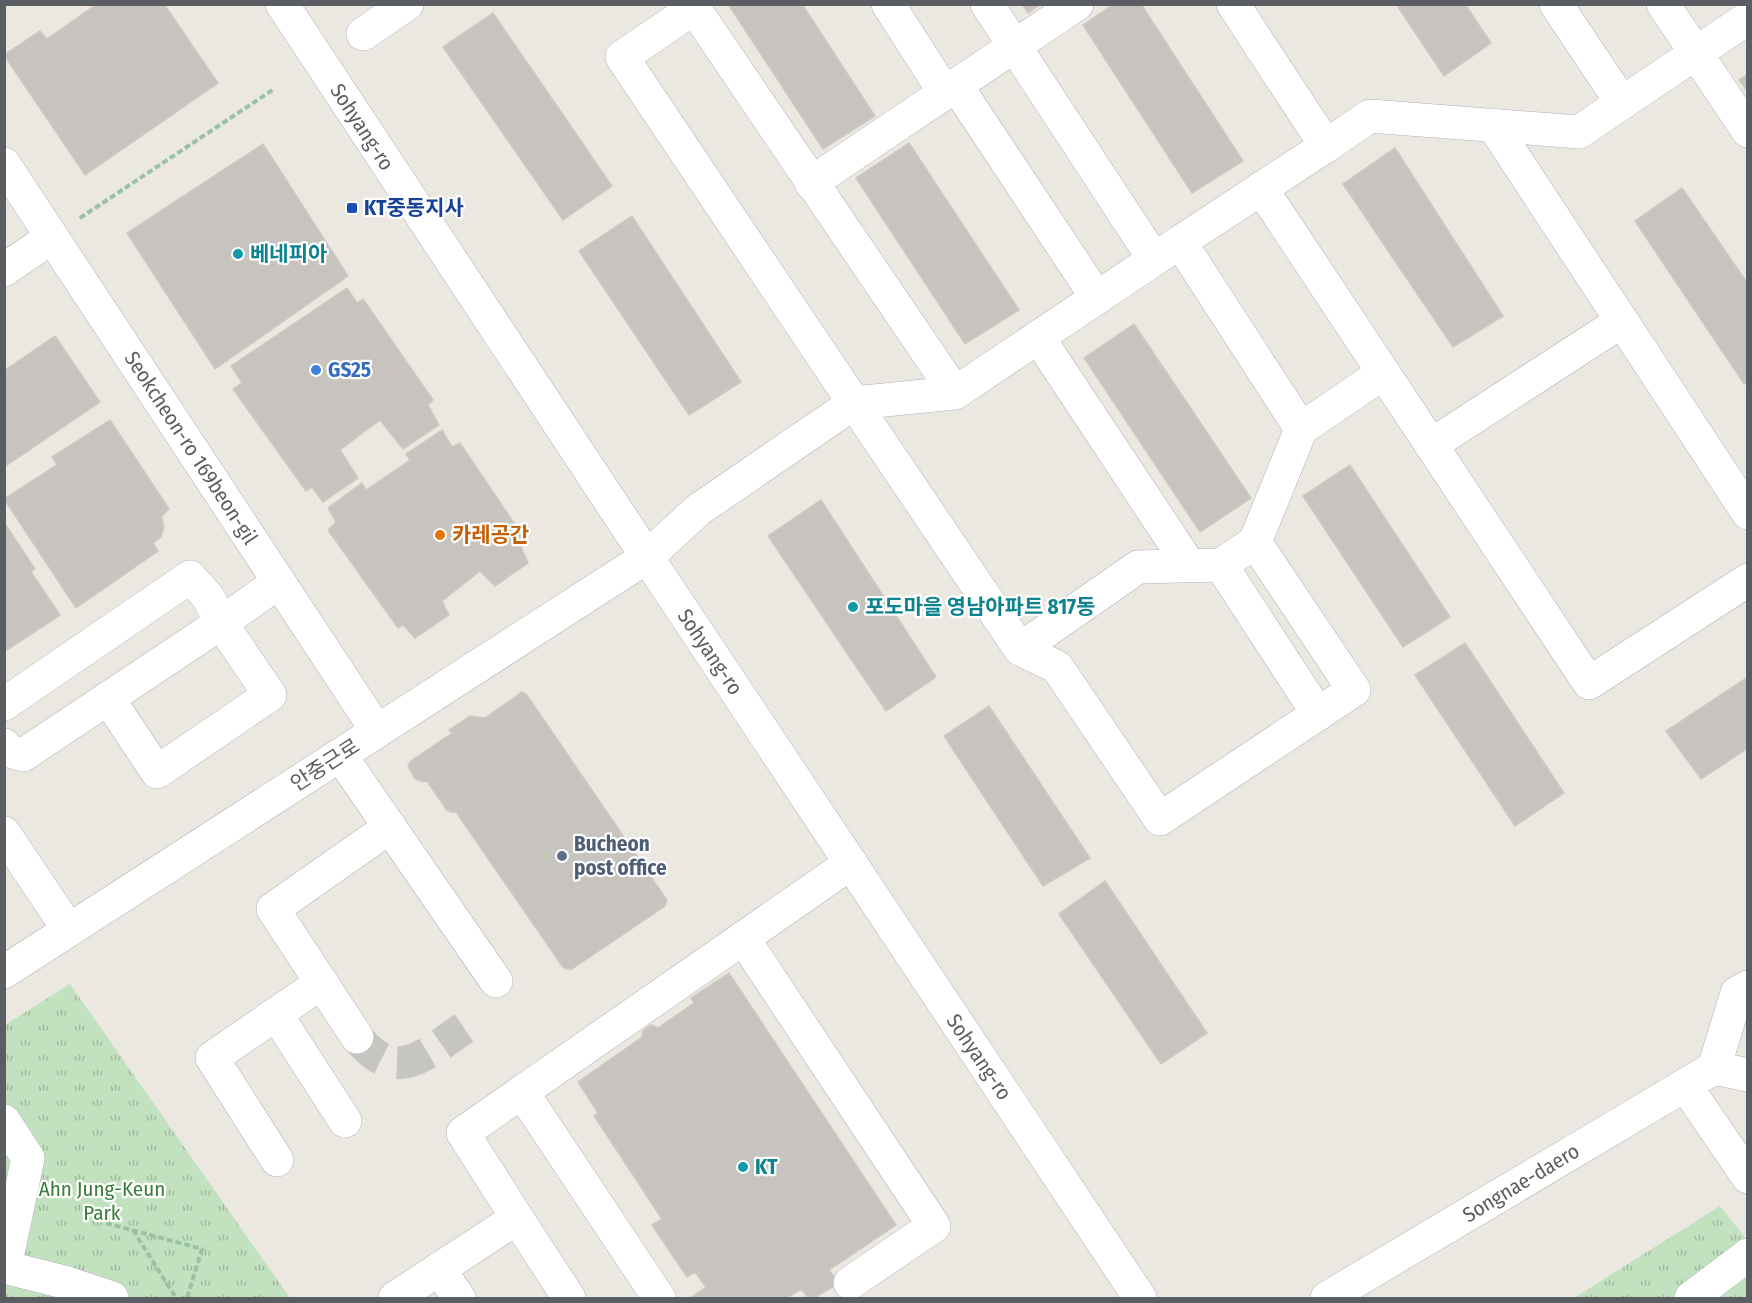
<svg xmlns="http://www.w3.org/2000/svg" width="1752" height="1303" font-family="'Fira Sans Condensed','Noto Sans KR',sans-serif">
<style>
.park{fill:url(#park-tufts)}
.building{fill:#c7c3be;stroke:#cfc9c0;stroke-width:1.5}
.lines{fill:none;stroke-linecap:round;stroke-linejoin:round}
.minor-tunnel{stroke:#c7c5c1;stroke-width:33;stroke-dasharray:33 16;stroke-linecap:butt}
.minor-casing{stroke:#afb2b6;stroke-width:34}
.path{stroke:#9ac2a2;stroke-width:4;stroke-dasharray:6 3;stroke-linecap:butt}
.minor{stroke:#fff;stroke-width:33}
.transit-dot{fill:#1a4fb4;stroke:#fff;stroke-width:2}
.culture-dot{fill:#0f9aa8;stroke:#fff;stroke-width:2}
.shop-dot{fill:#3f7fe0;stroke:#fff;stroke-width:2}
.food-dot{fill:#e8710a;stroke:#fff;stroke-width:2}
.service-dot{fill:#5c6f8a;stroke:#fff;stroke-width:2}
.labels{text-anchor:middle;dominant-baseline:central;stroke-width:4.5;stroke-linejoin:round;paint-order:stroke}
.street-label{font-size:21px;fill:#5a5d61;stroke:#fff}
.transit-label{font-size:21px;font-weight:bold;fill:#164399;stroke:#fff;text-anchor:start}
.culture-label{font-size:21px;font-weight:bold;fill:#0d838f;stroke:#fff;text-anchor:start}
.shop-label{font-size:21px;font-weight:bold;fill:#366cbe;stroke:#fff;text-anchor:start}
.food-label{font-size:21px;font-weight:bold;fill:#c56008;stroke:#fff;text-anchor:start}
.service-label{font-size:21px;font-weight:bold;fill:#4e5e75;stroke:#fff;text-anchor:start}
.park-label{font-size:21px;fill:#3e7e3b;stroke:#fff}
</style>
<defs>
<pattern id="park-tufts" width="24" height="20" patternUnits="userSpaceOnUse" patternTransform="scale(1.5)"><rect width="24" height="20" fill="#c2e1bf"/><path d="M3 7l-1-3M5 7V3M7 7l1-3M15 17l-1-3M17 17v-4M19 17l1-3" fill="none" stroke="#a1ba9f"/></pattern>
</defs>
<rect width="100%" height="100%" fill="#ebe8e1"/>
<g class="park">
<path d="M 70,984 L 290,1298 L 5,1298 L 5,1025 Z"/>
<path d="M 1720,1206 L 1747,1240 L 1747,1298 L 1574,1298 Z"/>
</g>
<g class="building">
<path d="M 97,4 L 164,4 L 218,83 L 85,175 L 4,55 L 40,31 L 47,39 Z"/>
<path d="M 728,4 L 802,4 L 875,116 L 823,149 Z"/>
<path d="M 1022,4 L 1041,4 L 1028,13 Z"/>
<path d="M 1114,4 L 1141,4 L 1243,161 L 1192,193 L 1083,25 Z"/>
<path d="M 1396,4 L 1465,4 L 1491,43 L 1444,76 Z"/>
<path d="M 493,13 L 612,186 L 563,220 L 443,47 Z"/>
<path d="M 1748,74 L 1748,92 L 1739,80 Z"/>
<path d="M 909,143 L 1019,310 L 965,344 L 856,178 Z"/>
<path d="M 263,144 L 348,276 L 215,369 L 127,233 Z"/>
<path d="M 1395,148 L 1503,316 L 1453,347 L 1343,184 Z"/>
<path d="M 1682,188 L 1748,284 L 1748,381 L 1744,384 L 1635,221 Z"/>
<path d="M 632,216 L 741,382 L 689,415 L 579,251 Z"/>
<path d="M 347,288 L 357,303 L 363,299 L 433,400 L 428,405 L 439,425 L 403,449 L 380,420 L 340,450 L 358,478 L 323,502 L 312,487 L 306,491 L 233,389 L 242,383 L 231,366 Z"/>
<path d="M 1134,324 L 1251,498 L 1200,532 L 1084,358 Z"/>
<path d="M 55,336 L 100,402 L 4,467 L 4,371 Z"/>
<path d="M 110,420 L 169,509 L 161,517 L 164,526 L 161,537 L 153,543 L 158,551 L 76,608 L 4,499 L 57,465 L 52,457 Z"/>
<path d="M 442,430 L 452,447 L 460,443 L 527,542 L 521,547 L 528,563 L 495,586 L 480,571 L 442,601 L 449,615 L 415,638 L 403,625 L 398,628 L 328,530 L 336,522 L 328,508 L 362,483 L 366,490 L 410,460 L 406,454 Z"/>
<path d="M 1350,465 L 1450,617 L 1403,647 L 1303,496 Z"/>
<path d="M 821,500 L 936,677 L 886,711 L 768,536 Z"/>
<path d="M 4,522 L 35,569 L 31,572 L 60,615 L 4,652 Z"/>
<path d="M 1465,643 L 1564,793 L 1515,826 L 1415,675 Z"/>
<path d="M 1748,677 L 1748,748 L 1701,779 L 1666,731 Z"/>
<path d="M 522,692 L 527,695 L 667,900 L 665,906 L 572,969 L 566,969 L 562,966 L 456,812 L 450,812 L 446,809 L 427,781 L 423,782 L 415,779 L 408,766 L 411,761 L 452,733 L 449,730 L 470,716 L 485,718 Z"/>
<path d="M 989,706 L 1090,858 L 1043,886 L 944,736 Z"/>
<path d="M 1105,881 L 1207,1033 L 1161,1064 L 1059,914 Z"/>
<path d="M 729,973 L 896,1225 L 829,1270 L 839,1283 L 814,1298 L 809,1298 L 801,1289 L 787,1298 L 690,1298 L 706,1287 L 695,1272 L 687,1277 L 652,1225 L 662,1219 L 594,1116 L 598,1113 L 578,1082 L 642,1037 L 643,1031 L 648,1027 L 652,1025 L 658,1028 L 694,1003 L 691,998 Z"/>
</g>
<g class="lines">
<path class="minor-tunnel" d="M 357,1037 C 396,1086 424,1055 464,1028"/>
<g class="minor-casing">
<g id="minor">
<path d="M 282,4 L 647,557 L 1140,1298"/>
<path d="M 888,4 L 945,93"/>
<path d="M 987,4 L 1154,259"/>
<path d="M 1663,4 L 1748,131"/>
<path d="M 363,34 L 407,4"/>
<path d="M 956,85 L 1097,298"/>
<path d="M 1622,103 L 1748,18"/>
<path d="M 1493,125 L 1748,513"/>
<path d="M 1326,146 L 1370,116 L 1579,132 L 1622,103 L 1556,4"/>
<path d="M 4,164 L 377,731"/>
<path d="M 811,183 L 1077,4"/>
<path d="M 1261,188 L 1589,683 L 1748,580"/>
<path d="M 1180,242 L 1326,146 L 1233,4"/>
<path d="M 4,270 L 52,237"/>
<path d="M 1038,337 L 1189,565"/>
<path d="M 1301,429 L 1383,373"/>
<path d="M 1431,445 L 1622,321"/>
<path d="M 1221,565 L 1318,714"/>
<path d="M 1020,649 L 1138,567 L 1221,565 L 1255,542"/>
<path d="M 108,698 L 157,772 L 270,695 L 221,623 L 279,582"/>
<path d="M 4,704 L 190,577 L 208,597 L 221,623 L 23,755 L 9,751 L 4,745"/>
<path d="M 340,755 L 496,981"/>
<path d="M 4,833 L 69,930"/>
<path d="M 743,938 L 934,1226 L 850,1283"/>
<path d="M 4,972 L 647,557 L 698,510 L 854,403 L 622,57 L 694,8 L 955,393 L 854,403 L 1020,649 L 1057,667 L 1160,819 L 1354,690 L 1255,542 L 1301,429 L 1180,242 L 955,393"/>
<path d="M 276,1014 L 345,1121"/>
<path d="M 357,1037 L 273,909 L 390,827"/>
<path d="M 1714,1068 L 1748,1075"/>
<path d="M 1685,1085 L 1748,1177"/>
<path d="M 522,1092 L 659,1298"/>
<path d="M 4,1121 L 28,1158 L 5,1267"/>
<path d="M 277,1160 L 212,1058 L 321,983"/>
<path d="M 517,1218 L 569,1298"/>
<path d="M 4,1267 L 64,1282 L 112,1298"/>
<path d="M 439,1269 L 459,1298"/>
<path d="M 395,1298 L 517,1218 L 463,1133 L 851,863"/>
<path d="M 1327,1298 L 1714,1068 L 1737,993 L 1748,987"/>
<path d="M 1691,1298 L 1748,1255"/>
</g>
</g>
<g class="path">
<path d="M 80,218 L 274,89"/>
<path d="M 106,1223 L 202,1249 L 187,1298"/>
<path d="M 133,1230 L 176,1298"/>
</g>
<use href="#minor" class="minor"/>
</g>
<rect class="transit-dot" x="346" y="202" width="12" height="12" rx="3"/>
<g class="culture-dot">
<circle cx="238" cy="254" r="6"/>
<circle cx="853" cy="607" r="6"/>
<circle cx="743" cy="1167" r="6"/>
</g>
<circle class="shop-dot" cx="316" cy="370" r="6"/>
<circle class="food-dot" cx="440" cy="535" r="6"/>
<circle class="service-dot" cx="562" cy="856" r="6"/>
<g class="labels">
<g class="street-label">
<text transform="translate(362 127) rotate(57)">Sohyang-ro</text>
<text transform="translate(191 448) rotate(57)">Seokcheon-ro 169beon-gil</text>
<text transform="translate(710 652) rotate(56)">Sohyang-ro</text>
<text transform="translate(325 765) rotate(-33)">안중근로</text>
<text transform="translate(979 1057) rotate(56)">Sohyang-ro</text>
<text transform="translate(1521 1183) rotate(-31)">Songnae-daero</text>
</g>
<g class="transit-label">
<text x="364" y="208">KT중동지사</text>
</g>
<g class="culture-label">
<text x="250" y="254">베네피아</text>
<text x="865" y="607">포도마을 영남아파트 817동</text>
<text x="755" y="1167">KT</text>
</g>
<g class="shop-label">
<text x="328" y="370">GS25</text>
</g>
<g class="food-label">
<text x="452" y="535">카레공간</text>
</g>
<g class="service-label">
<text x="574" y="844">Bucheon<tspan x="574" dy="24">post office</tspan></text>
</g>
<g class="park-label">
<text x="102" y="1189">Ahn Jung-Keun<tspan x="102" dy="24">Park</tspan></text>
</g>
</g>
<rect width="1752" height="1303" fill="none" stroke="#5a5d61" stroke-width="12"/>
</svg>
